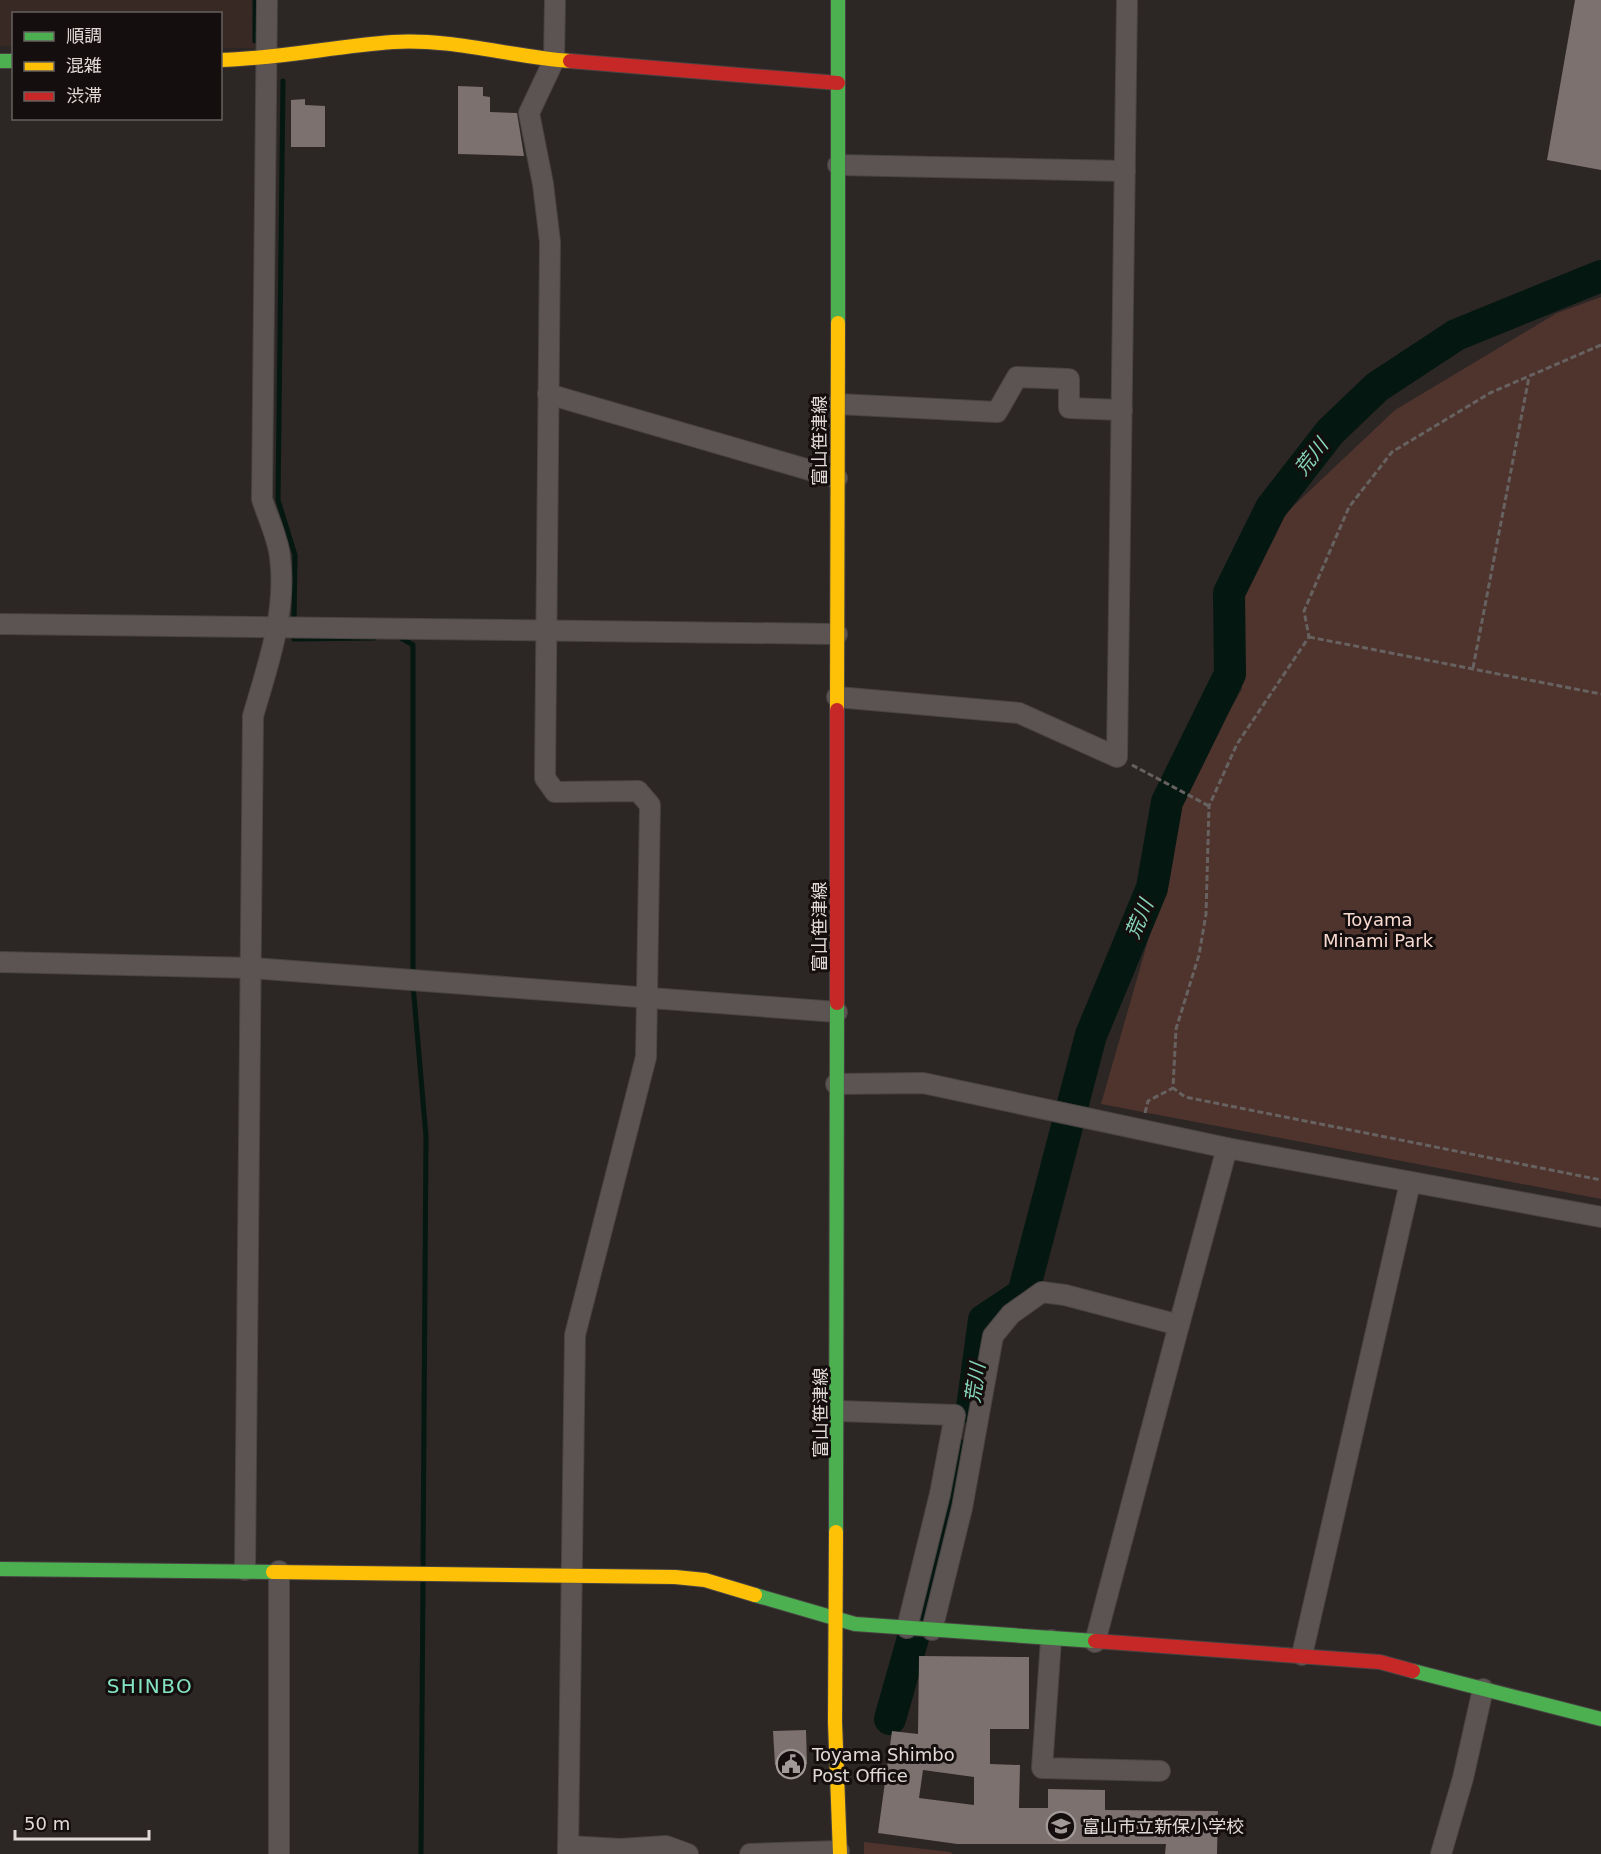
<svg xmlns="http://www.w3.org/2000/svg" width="1601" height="1854" font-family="'DejaVu Sans','Noto Sans JP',sans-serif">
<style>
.built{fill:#392925}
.green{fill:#4e342d}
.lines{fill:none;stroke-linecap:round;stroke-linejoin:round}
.stream{stroke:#041711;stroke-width:5}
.river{stroke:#041711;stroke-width:32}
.building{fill:#7c716e;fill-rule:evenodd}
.street-casing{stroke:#484342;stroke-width:22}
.fast-casing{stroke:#484342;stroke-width:16}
.slow-casing{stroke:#484342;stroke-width:16}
.jam-casing{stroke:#484342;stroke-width:16}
.path{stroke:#676260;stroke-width:3;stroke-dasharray:6 3;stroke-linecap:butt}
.street{stroke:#5b5452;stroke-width:20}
.fast{stroke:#4caf50;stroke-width:14}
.slow{stroke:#ffc107;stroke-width:14}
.jam{stroke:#c62828;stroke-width:14}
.labels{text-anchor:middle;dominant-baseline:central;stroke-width:6;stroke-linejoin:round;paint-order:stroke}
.street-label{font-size:18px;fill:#e0d9d7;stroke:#140f0e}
.park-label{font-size:18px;fill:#f7d9d0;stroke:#140f0e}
.poi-label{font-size:18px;fill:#e0d9d7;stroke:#140f0e;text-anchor:start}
.water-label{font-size:20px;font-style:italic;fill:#86d6bc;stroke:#140f0e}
.neighbourhood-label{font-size:20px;letter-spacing:1.5px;fill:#85e3c5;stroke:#140f0e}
</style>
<rect width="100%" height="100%" fill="#2c2625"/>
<path class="built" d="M 0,0 L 256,0 L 255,48 L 221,48 L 220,14 L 14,14 L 13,46 L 0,46 Z"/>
<g class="green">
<path d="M 1601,297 L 1601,1199 L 1101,1104 L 1153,923 L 1174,807 L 1242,689 L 1235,605 L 1286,513 L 1395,410 L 1557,313 Z"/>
<path d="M 864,1842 L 951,1852 L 952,1854 L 864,1854 Z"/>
</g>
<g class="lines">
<g class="stream">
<path d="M 255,41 L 255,0"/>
<path d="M 283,81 L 278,500 L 295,555 L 294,622"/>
<path d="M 294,632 L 294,639 L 374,638"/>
<path d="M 401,638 L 413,645 L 413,975"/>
<path d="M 413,985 L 426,1136 L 423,1566"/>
<path d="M 421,1854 L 423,1581"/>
</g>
<g class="river">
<path d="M 972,1408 L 984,1320 L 1023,1294 L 1091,1035 L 1152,888 L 1167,802 L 1230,674 L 1229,593 L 1271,508 L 1330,432 L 1377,387 L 1456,335 L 1601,276"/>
<path d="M 890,1719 L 965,1455"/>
</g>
</g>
<g class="building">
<path d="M 1575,0 L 1601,0 L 1601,170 L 1547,160 Z"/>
<path d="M 458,86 L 483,87 L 483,96 L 490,97 L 490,112 L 517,113 L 524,156 L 458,154 Z"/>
<path d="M 305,99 L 305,105 L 325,106 L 325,147 L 291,147 L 291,100 Z"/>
<path d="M 919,1656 L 1029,1657 L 1029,1729 L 990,1729 L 990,1764 L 1020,1765 L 1019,1808 L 1048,1808 L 1048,1789 L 1105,1790 L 1105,1810 L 1218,1811 L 1217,1854 L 1165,1854 L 1166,1844 L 957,1844 L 878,1833 L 892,1731 L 918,1734 ZM 923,1770 L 974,1777 L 974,1805 L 919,1798 Z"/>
<path d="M 806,1730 L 807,1764 L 775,1765 L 773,1731 Z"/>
</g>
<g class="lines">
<g class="street-casing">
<g id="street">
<path d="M 555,0 L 554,60 L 529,113 L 543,184 L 550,242 L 545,778 L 555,792 L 638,791 L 650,805 L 646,1057 L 575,1335 L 568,1854"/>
<path d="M 838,165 L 1125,171"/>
<path d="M 548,394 L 837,478"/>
<path d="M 837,404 L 997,412 L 1017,377 L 1069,379 L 1069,408 L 1122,410"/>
<path d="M 0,624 L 837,634"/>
<path d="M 837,697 L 1019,713 L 1117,757 L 1127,0"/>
<path d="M 0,962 L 252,968 L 837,1012"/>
<path d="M 836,1084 L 923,1083 L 1227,1148 L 1601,1217"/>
<path d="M 1179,1325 L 1227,1148"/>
<path d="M 839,1411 L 955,1415 L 940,1494 L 907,1628"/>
<path d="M 245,1570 L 253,716 C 268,664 287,612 280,557 C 278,538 268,518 262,499 L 267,0"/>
<path d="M 932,1630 L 962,1508 L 993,1336 L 1011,1314 L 1042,1292 L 1065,1295 L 1179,1325 L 1095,1642"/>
<path d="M 1051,1640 L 1042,1768 L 1160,1771"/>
<path d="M 1302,1655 L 1410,1183"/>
<path d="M 568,1846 L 620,1849 L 666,1846 L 688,1854"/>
<path d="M 279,1854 L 279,1571"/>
<path d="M 750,1854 L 839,1851"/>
<path d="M 1441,1854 L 1463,1778 L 1483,1689"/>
</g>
</g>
<g class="fast-casing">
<g id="fast">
<path d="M 0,61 L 14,61"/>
<path d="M 838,323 L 838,0"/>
<path d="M 836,1532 L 837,1003"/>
<path d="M 0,1569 L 273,1572"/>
<path d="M 755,1595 L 855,1624 L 1095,1641"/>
<path d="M 1413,1671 L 1601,1719"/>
</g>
</g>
<g class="slow-casing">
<g id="slow">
<path d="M 220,60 C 278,59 335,46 393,42 C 451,38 512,57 570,61"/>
<path d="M 837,710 L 838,323"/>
<path d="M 836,1532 L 835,1722 L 840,1854"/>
<path d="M 273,1572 L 675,1577 L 705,1580 L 755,1595"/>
</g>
</g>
<g class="jam-casing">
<g id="jam">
<path d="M 570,61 L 838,83"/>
<path d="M 837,1003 L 837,710"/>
<path d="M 1095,1641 L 1380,1662 L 1413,1671"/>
</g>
</g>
<g class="path">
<path d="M 1601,345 L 1490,393 L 1392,452 L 1349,507 L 1304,611 L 1309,637 L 1237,744 L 1209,806 L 1206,914 L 1199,955 L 1176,1029 L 1173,1088 L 1185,1097 L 1601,1180"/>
<path d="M 1309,637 L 1601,694"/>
<path d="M 1473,668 L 1529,377"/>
<path d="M 1132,765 L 1209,806"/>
<path d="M 1145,1113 L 1148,1101 L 1173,1088"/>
</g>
<use href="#street" class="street"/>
<use href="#fast" class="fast"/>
<use href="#slow" class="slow"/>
<use href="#jam" class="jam"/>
</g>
<defs>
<g id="civic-ring" transform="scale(1.5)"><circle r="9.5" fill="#140f0e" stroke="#a19a99" stroke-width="1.5"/><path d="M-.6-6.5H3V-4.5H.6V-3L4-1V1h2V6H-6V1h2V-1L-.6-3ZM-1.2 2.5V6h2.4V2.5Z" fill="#a19a99"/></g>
<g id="school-ring" transform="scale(1.5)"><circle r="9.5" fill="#140f0e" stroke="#a19a99" stroke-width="1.5"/><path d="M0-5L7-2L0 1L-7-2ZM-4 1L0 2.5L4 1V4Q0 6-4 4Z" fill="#a19a99"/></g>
</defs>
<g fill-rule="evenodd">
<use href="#civic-ring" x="791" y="1764"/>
<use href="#school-ring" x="1061" y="1826"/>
</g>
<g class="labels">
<g class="street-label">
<text transform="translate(819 441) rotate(-90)">富山笹津線</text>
<text transform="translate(819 927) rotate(-90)">富山笹津線</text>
<text transform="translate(820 1413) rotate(-90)">富山笹津線</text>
</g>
<g class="park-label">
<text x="1378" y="919">Toyama<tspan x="1378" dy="21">Minami Park</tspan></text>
</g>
<g class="poi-label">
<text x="812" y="1754">Toyama Shimbo<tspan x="812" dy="21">Post Office</tspan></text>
<text x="1082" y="1826">富山市立新保小学校</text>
</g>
<g class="water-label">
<text transform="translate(1311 457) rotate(-52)">荒川</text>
<text transform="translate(1139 919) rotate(-67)">荒川</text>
<text transform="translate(975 1383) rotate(-82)">荒川</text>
</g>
<g class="neighbourhood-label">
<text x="150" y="1686">SHINBO</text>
</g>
</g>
<rect x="12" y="12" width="210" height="108" fill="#140f0e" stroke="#66605e" stroke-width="1.5"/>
<rect x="24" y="32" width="30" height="9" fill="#4caf50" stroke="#66605e" stroke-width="1.5"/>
<text x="66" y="42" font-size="18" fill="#e0d9d7">順調</text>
<rect x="24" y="62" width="30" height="9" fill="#ffc107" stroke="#66605e" stroke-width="1.5"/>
<text x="66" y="72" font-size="18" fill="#e0d9d7">混雑</text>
<rect x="24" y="92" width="30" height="9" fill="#c62828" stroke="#66605e" stroke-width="1.5"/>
<text x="66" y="102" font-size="18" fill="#e0d9d7">渋滞</text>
<path d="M15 1830v9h134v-9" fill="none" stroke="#e0d9d7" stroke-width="3"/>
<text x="24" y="1830" font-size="18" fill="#e0d9d7" stroke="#140f0e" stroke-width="4.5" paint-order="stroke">50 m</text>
</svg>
